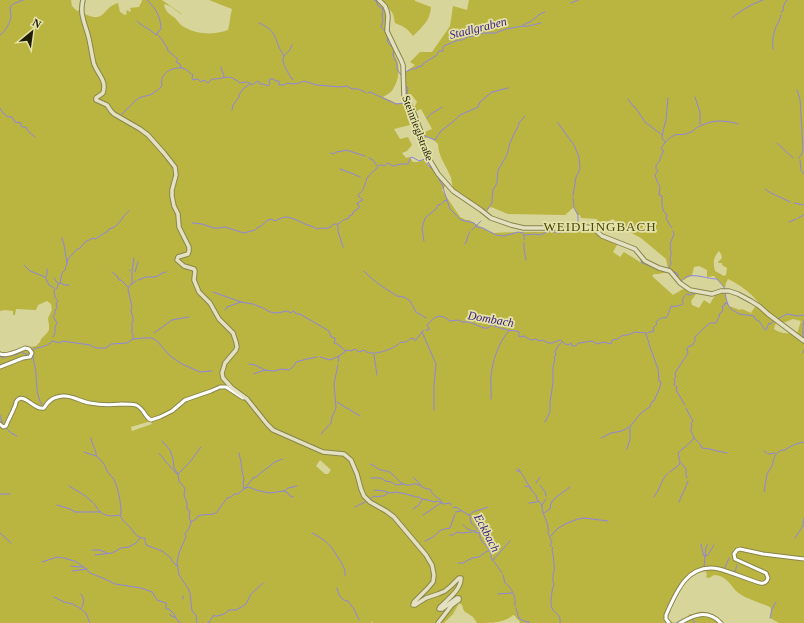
<svg xmlns="http://www.w3.org/2000/svg" width="804" height="623" font-family="'Times New Roman',serif">
<style>
.green{fill:#bab440;fill-rule:evenodd}
.lines{fill:none;stroke-linecap:round;stroke-linejoin:round}
.stream{stroke:#8e85e2;stroke-width:1}
.tertiary-casing{stroke:#88854e;stroke-width:5}
.secondary-casing{stroke:#88854e;stroke-width:5.5}
.tertiary{stroke:#fff;stroke-width:3}
.secondary{stroke:#e3e1c2;stroke-width:3.5}
.labels{text-anchor:middle;dominant-baseline:central;stroke-width:3.5;stroke-linejoin:round;paint-order:stroke}
.street-label{font-size:11px;fill:#1e1d06;stroke:#e4e2a7}
.water-label{font-size:12px;font-style:italic;fill:#371785;stroke:#e4e2a7}
.quarter-label{font-size:13px;letter-spacing:1px;fill:#49460a;stroke:#e4e2a7}
</style>
<rect width="100%" height="100%" fill="#d7d59a"/>
<path class="green" d="M 0,0 L 71,0 L 72,6 L 77,11 L 79,10 L 80,0 L 84,0 L 83,13 C 106,25 101,8 118,3 L 120,12 L 122,13 L 124,15 L 127,14 L 126,12 L 128,10 L 129,12 L 131,11 L 130,8 L 139,7 L 142,1 L 142,0 L 162,0 L 182,14 L 181,14 L 170,6 L 164,4 C 165,11 169,14 175,18 C 178,21 180,25 184,27 C 198,35 214,35 228,30 C 230,23 230,16 232,9 L 209,0 L 377,0 L 382,5 L 383,0 L 415,0 L 415,1 L 431,7 C 430,21 423,26 413,36 C 408,29 403,26 395,23 L 393,14 L 388,7 L 387,7 L 387,30 L 389,43 C 395,47 394,49 395,56 C 401,66 399,80 393,89 C 391,93 386,95 383,97 L 396,103 L 404,104 L 412,113 L 407,117 L 410,125 L 394,129 L 400,139 L 408,137 L 412,145 L 407,151 L 402,153 L 406,158 L 409,157 L 413,162 L 417,162 L 424,160 L 429,167 L 432,166 L 446,185 L 442,190 L 460,217 L 466,220 L 469,220 L 481,227 L 493,233 L 519,232 L 563,232 L 568,230 L 591,228 L 600,235 L 618,243 L 613,252 L 620,257 L 624,252 L 640,262 L 642,261 L 659,269 L 669,272 L 658,274 L 654,274 L 652,276 L 673,295 L 685,288 L 692,294 L 694,293 L 696,294 L 691,301 L 692,305 L 699,308 L 704,300 L 710,304 C 713,298 717,291 725,292 L 726,299 L 729,306 L 740,310 L 742,309 L 751,313 L 758,302 C 750,292 740,285 728,279 L 726,283 L 725,288 L 714,276 L 707,277 L 707,270 L 699,266 L 694,267 L 692,275 L 680,282 L 668,269 L 666,259 L 641,238 L 624,229 L 613,219 L 609,221 L 598,222 L 597,219 L 581,218 L 580,215 L 577,215 L 574,207 L 565,215 L 508,214 C 503,212 495,208 490,207 L 486,213 L 483,212 L 453,194 C 453,189 452,182 451,178 C 447,167 438,156 438,144 C 434,140 429,136 424,138 L 422,133 L 432,129 L 421,109 L 414,112 L 413,110 L 417,102 L 411,94 L 405,96 L 406,87 L 403,85 L 404,73 L 415,65 L 410,62 L 420,52 L 432,52 L 450,26 L 453,6 L 467,10 L 469,0 L 804,0 L 804,623 L 779,623 L 770,618 L 771,609 L 770,607 C 759,602 745,599 736,591 C 730,584 725,575 714,575 L 709,578 L 706,577 L 707,574 L 705,571 C 687,573 682,586 675,601 C 672,607 668,612 668,619 L 670,621 L 675,623 L 689,616 L 688,615 L 690,614 C 693,615 695,613 699,612 C 708,610 717,617 723,623 L 520,623 L 519,620 L 517,619 L 515,616 L 513,615 C 505,623 488,623 477,623 L 473,617 L 464,611 L 462,605 L 459,603 L 453,614 L 444,623 L 374,623 L 371,621 L 371,622 L 373,623 L 0,623 L 0,351 L 4,353 L 13,350 L 36,346 L 40,342 L 41,339 L 47,333 L 49,330 L 49,325 L 48,318 L 52,310 L 51,304 L 47,301 L 38,305 L 36,310 L 16,309 L 15,315 L 13,315 L 13,311 L 5,310 L 0,311 ZM 719,251 L 721,254 L 722,258 L 718,262 L 719,263 L 722,263 L 722,265 L 727,268 L 726,275 L 724,276 L 715,271 C 713,262 713,258 719,251 ZM 793,319 L 801,321 L 797,334 L 783,323 ZM 777,322 L 791,333 C 784,334 780,333 774,329 L 775,325 ZM 151,421 L 152,424 L 132,431 L 131,427 ZM 320,460 L 331,470 L 328,474 L 325,474 L 316,466 Z"/>
<g class="lines">
<g class="stream">
<path d="M 147,0 C 156,8 161,18 161,29 L 158,32 L 157,35"/>
<path d="M 374,0 L 376,1 L 378,6 L 383,9 L 382,15 L 383,20 L 381,27 L 386,32"/>
<path d="M 571,3 L 578,0"/>
<path d="M 781,12 L 783,11 C 783,7 784,3 787,0"/>
<path d="M 732,18 C 742,10 751,4 763,0"/>
<path d="M 137,21 C 140,24 142,25 145,27 C 150,29 152,33 157,35"/>
<path d="M 259,23 C 280,32 273,41 284,56"/>
<path d="M 523,25 C 525,24 527,23 530,22 C 535,19 538,14 545,12"/>
<path d="M 0,35 C 5,32 10,23 11,17 C 11,14 10,10 10,7 L 13,4 L 23,0"/>
<path d="M 387,35 L 388,43 L 393,48 L 394,50 L 393,55 L 397,64 L 397,69 L 401,75"/>
<path d="M 159,36 L 163,41 L 165,45 L 167,47 L 168,51 L 178,59 L 176,62 L 180,64 L 181,68 C 186,68 188,72 193,75 L 192,78 L 193,80 L 198,79 L 201,82 L 204,80 L 208,83 L 212,79 C 226,79 228,73 240,83 C 244,82 248,81 252,85 L 258,81 L 260,84 L 263,84 L 268,86 L 270,84 L 269,81 L 270,79 L 273,79 L 276,81 L 279,81 L 279,85 L 283,85 L 288,83 C 293,85 300,83 304,81 L 310,83 L 317,85 L 341,87 L 347,86 L 352,89 C 357,88 362,90 366,93"/>
<path d="M 773,49 C 772,41 773,35 776,27 C 778,23 780,20 781,15"/>
<path d="M 221,67 C 221,71 224,73 224,77"/>
<path d="M 404,74 C 406,71 412,68 416,69 L 417,67 L 422,66 L 424,63 L 437,55 L 438,52 L 439,51 L 443,51 L 443,47 L 444,46 L 458,40 L 462,40 L 467,37 L 479,35 L 483,33 L 495,33 L 506,29 L 523,26 C 528,27 536,24 541,23"/>
<path d="M 292,80 L 293,79 L 291,78 C 289,73 280,62 284,56 C 285,54 287,53 289,51 C 290,50 291,47 292,45"/>
<path d="M 405,85 L 408,88 L 407,94 L 406,96"/>
<path d="M 797,90 L 800,99 L 803,149 L 802,154 L 799,158"/>
<path d="M 368,93 L 370,92 L 396,104 L 405,103"/>
<path d="M 695,97 L 700,112 L 700,124"/>
<path d="M 404,99 L 408,107 L 411,111 L 411,114 L 409,119 L 411,122 L 416,124"/>
<path d="M 628,99 L 633,106 L 635,107 L 645,122 L 662,135"/>
<path d="M 0,108 L 3,113 L 8,117 L 12,117 L 15,122 L 21,123 L 21,126 L 22,127 L 26,127 L 28,131 L 35,137"/>
<path d="M 232,110 L 233,105 L 239,97 L 239,95 L 243,89 L 250,84"/>
<path d="M 122,114 C 128,109 133,102 139,98 C 143,96 148,96 152,94 C 155,92 159,89 162,86 C 159,75 170,67 181,68"/>
<path d="M 427,118 C 430,113 437,111 442,107"/>
<path d="M 558,123 L 574,145 L 579,157 L 580,169 L 576,177 L 573,196"/>
<path d="M 418,127 L 417,131 L 421,139"/>
<path d="M 425,136 L 435,140 L 441,131 L 454,121 L 460,115 L 478,107 L 480,102 L 487,96 L 492,92 L 508,88"/>
<path d="M 665,142 L 662,138 L 663,131 L 666,120 L 668,98"/>
<path d="M 777,143 L 793,158"/>
<path d="M 423,146 L 422,150 L 425,159 L 428,165 L 434,171 L 443,186 L 444,191 L 450,209 L 461,220 L 474,223 L 477,227 L 483,228 L 496,235 L 504,236 L 518,232 L 523,233 L 524,235 L 534,234 L 540,235 L 550,231 L 559,233 L 567,231"/>
<path d="M 331,153 L 334,154 L 336,152 L 343,151 L 346,150 L 365,156"/>
<path d="M 369,158 L 373,160 L 377,166"/>
<path d="M 800,160 L 801,170 L 804,174"/>
<path d="M 340,169 L 351,173 L 360,177"/>
<path d="M 765,189 L 769,192 L 790,202"/>
<path d="M 362,191 C 365,187 365,183 367,178 C 370,174 373,172 376,169 C 379,165 379,164 384,166 L 388,163 L 393,166 L 401,164 L 408,164 L 411,157 L 414,158 L 419,161 L 425,159"/>
<path d="M 573,198 L 574,208 L 578,215 L 578,226"/>
<path d="M 443,203 L 444,201 L 447,200"/>
<path d="M 794,203 L 804,205"/>
<path d="M 490,205 L 492,203 L 492,199 L 493,190 L 497,183 L 498,170 L 507,155 L 510,143 L 515,132 L 518,127 L 519,123 L 525,116"/>
<path d="M 487,210 L 490,206"/>
<path d="M 798,218 L 804,215"/>
<path d="M 789,222 L 796,219"/>
<path d="M 192,223 L 202,224 L 214,228 L 220,228 L 225,227 L 244,233 L 255,230 L 257,228 L 261,226 L 268,220 L 272,219 L 274,221 C 278,220 282,217 287,217 C 293,218 299,221 305,224 C 309,226 313,226 317,229 C 324,226 326,232 334,224 C 339,225 340,222 344,220 C 345,219 347,219 349,218 L 349,216 L 352,215 L 354,211 L 359,208 L 359,205 L 357,204 L 357,203 L 363,200 L 359,197 L 358,195 L 361,192"/>
<path d="M 338,225 L 338,230"/>
<path d="M 672,228 C 669,225 669,222 666,219 L 667,215 C 661,210 662,203 662,196 L 659,195 L 660,187 L 657,181 L 655,175 L 658,171 L 656,169 L 656,165 C 662,160 659,157 664,151 L 661,149 C 664,143 669,137 675,135 C 679,134 682,135 685,134 C 688,134 689,132 692,132 C 696,126 711,121 719,121 C 723,121 734,122 738,124"/>
<path d="M 472,230 L 481,221"/>
<path d="M 338,231 L 343,247"/>
<path d="M 62,238 L 64,245 L 67,263"/>
<path d="M 524,240 L 524,235"/>
<path d="M 424,241 L 422,228 L 425,218 L 436,209 L 438,205 L 441,204"/>
<path d="M 524,243 L 524,249 L 526,260"/>
<path d="M 465,244 C 468,240 467,235 470,232"/>
<path d="M 640,257 L 642,263 C 650,265 655,270 663,271"/>
<path d="M 24,265 L 30,271 L 45,277 L 49,285 L 54,288"/>
<path d="M 129,270 L 130,271"/>
<path d="M 671,270 L 669,267 L 671,264 L 670,259 C 671,255 672,253 670,248 L 671,246 L 670,244 L 674,234 L 673,231"/>
<path d="M 132,271 L 134,258"/>
<path d="M 364,271 L 370,277 L 380,285 L 397,296 L 404,297 L 410,301 L 416,312 L 426,318"/>
<path d="M 672,271 L 677,273 L 679,279"/>
<path d="M 112,272 L 117,276 L 119,280 L 121,280 L 128,287"/>
<path d="M 135,272 L 138,262"/>
<path d="M 46,277 L 47,275 L 47,269"/>
<path d="M 54,278 L 58,284"/>
<path d="M 138,280 L 146,277 L 154,277 L 158,276 L 162,273 L 166,272"/>
<path d="M 681,281 C 683,280 684,278 686,277 C 694,273 708,279 717,279 L 724,287 L 726,298 L 728,305 L 731,309 L 739,314 L 754,316 L 755,319 L 759,321 L 765,330 L 766,330 L 769,323 L 770,324 L 774,321"/>
<path d="M 60,283 L 65,285 L 69,285"/>
<path d="M 132,284 L 132,272"/>
<path d="M 213,292 L 241,302 L 253,304 L 263,308 L 270,312 L 277,313 L 287,311 L 291,313 L 293,311 L 295,312 L 296,314 L 300,314 L 329,331 L 331,337 L 335,338 L 335,340 L 334,343 C 339,344 341,348 346,351 L 347,350 L 351,351 L 355,349 L 359,352 L 364,350 C 371,358 394,349 401,342 C 406,343 408,341 411,338 L 414,339"/>
<path d="M 711,295 L 714,296 L 717,294"/>
<path d="M 225,310 L 227,307 L 241,302"/>
<path d="M 777,319 L 787,314 L 798,316 L 804,315"/>
<path d="M 426,330 L 429,330 L 429,329 L 427,325 C 435,317 439,312 450,321 L 458,320 L 462,322 L 469,322 L 484,328 L 488,328 L 491,325 L 507,330 L 517,331 L 519,332 L 519,336 L 520,337 L 524,336 C 530,339 529,341 536,339 L 539,341 L 543,340 L 548,343 L 552,343 L 560,340"/>
<path d="M 422,332 L 436,364 L 434,385 L 434,410"/>
<path d="M 132,333 L 132,323 L 133,321 L 133,318 L 131,311 L 132,307 L 128,289 L 130,285 L 136,281"/>
<path d="M 154,333 L 172,320 L 189,317"/>
<path d="M 648,333 L 649,332 L 652,332 L 654,331 L 653,328 L 657,324 L 656,323 L 656,322 C 659,319 662,317 666,318 C 668,315 670,310 671,306 C 675,307 680,306 683,304 C 682,299 683,297 687,294 L 690,295 L 696,292"/>
<path d="M 133,334 L 133,339"/>
<path d="M 646,334 L 649,343"/>
<path d="M 53,337 L 55,333 L 55,327 L 57,323 L 53,316 L 55,314 L 55,310 L 57,308 L 56,303 L 58,301 L 55,297 L 54,290 L 57,288 L 58,285 L 60,283 L 62,273 L 65,270 L 68,259 L 76,250 L 80,248 L 85,242 L 93,238 L 95,239 L 108,231 L 109,229 C 118,227 119,222 124,216 C 126,214 127,212 129,211"/>
<path d="M 803,338 L 803,327 L 804,320"/>
<path d="M 414,340 L 416,340 L 422,332 L 424,330"/>
<path d="M 561,340 L 565,344 L 568,345 L 571,343 L 572,346 L 575,346 L 579,343 L 592,341 L 597,344 L 604,342 L 611,344 L 612,340 L 618,339 C 622,333 628,337 634,332 L 647,333"/>
<path d="M 32,350 C 38,346 47,348 52,341 L 60,343 L 62,341 L 90,345 L 96,348 L 106,348 L 111,344 L 127,343 L 133,339 L 143,338 L 152,338 L 157,341 L 170,356 L 182,364 L 200,372 L 212,371"/>
<path d="M 804,350 L 803,352 L 804,353"/>
<path d="M 13,355 L 16,355 L 20,352 C 24,353 27,356 30,353"/>
<path d="M 33,355 C 33,362 36,368 36,374 C 37,386 36,395 42,405"/>
<path d="M 374,355 L 377,375"/>
<path d="M 0,356 L 3,358 L 8,356"/>
<path d="M 320,357 L 330,360 L 339,356 L 346,351"/>
<path d="M 338,362 L 339,357"/>
<path d="M 249,364 L 255,365 L 265,370 L 274,371 L 282,369 L 289,370 L 294,366 L 296,362 L 307,359 L 317,357"/>
<path d="M 254,374 L 256,373 L 265,370"/>
<path d="M 491,399 C 492,392 490,384 491,377 C 492,362 499,341 509,331"/>
<path d="M 337,402 L 360,416"/>
<path d="M 685,405 L 676,390 L 677,387 L 674,385 L 675,382 L 674,379 L 676,377 L 675,373 L 688,353 L 687,349 L 689,346 L 692,346 L 695,341 L 695,337 C 700,332 704,328 710,323 L 716,323 L 719,317 L 720,313 L 722,312 L 723,309 L 722,306 L 724,306 L 725,303 L 728,304"/>
<path d="M 0,415 L 3,425"/>
<path d="M 545,422 L 550,412 L 550,402 L 553,383 L 553,366 L 555,360 L 554,357 L 556,355 L 555,352 L 558,346 L 562,342"/>
<path d="M 6,428 L 11,433 L 17,436"/>
<path d="M 321,434 L 331,423 L 332,417 L 336,408 L 334,384 L 338,365"/>
<path d="M 91,438 C 91,444 97,450 96,456 C 102,460 105,465 107,471 C 109,474 111,476 113,478 C 119,489 121,503 121,515"/>
<path d="M 601,438 L 611,433 L 622,431 L 629,427"/>
<path d="M 694,438 L 700,444 L 702,448 C 709,448 719,452 727,453"/>
<path d="M 162,441 L 170,450 L 173,459 L 174,468 L 178,474 L 179,481 L 184,487 L 185,490 L 184,495 L 187,503 L 187,509 L 190,511 L 189,517 L 191,522"/>
<path d="M 627,449 L 630,439 L 630,427 L 640,414 L 648,408 L 649,408 L 652,402 L 654,401 L 660,387 L 661,382 L 659,381 L 658,369 L 649,344"/>
<path d="M 764,451 L 767,453"/>
<path d="M 84,452 L 96,456"/>
<path d="M 239,453 L 241,462 L 242,471 L 244,479 L 243,484 L 244,489"/>
<path d="M 159,454 C 163,456 163,459 166,462 C 169,466 174,470 177,474"/>
<path d="M 768,454 L 775,453"/>
<path d="M 773,462 C 774,456 777,452 782,450 L 785,450 C 790,446 797,443 804,442"/>
<path d="M 681,463 L 686,469 L 686,475 L 687,478"/>
<path d="M 370,464 C 374,465 375,467 378,469 C 382,471 388,470 392,474 C 397,478 400,484 407,485 C 410,486 413,483 416,484 C 421,485 425,490 430,489 L 432,493 C 433,494 434,495 435,496 C 438,499 441,498 442,503"/>
<path d="M 518,468 C 520,472 526,479 527,483 L 529,485 L 532,491 L 536,495 L 537,500 L 542,505 C 541,514 550,523 548,533 C 550,536 550,539 552,542 L 550,545 L 553,548 L 552,550 C 553,553 555,568 554,571 C 553,576 552,579 554,584 C 552,589 549,605 553,610 C 557,615 561,614 560,623"/>
<path d="M 516,470 L 520,472"/>
<path d="M 670,472 L 679,465 L 680,462 L 678,453 C 683,448 690,444 694,438 C 693,433 689,431 692,426 L 691,423 L 693,421 L 689,414 L 686,408"/>
<path d="M 178,474 L 190,462 L 201,447"/>
<path d="M 413,477 L 421,485"/>
<path d="M 371,478 C 376,478 382,477 385,481 L 391,482 L 396,485 L 403,484 L 403,483"/>
<path d="M 536,483 L 540,477"/>
<path d="M 540,485 L 545,492 L 546,496"/>
<path d="M 69,486 C 77,491 84,494 90,500 C 93,502 95,505 97,508 C 102,516 110,517 120,515 C 122,521 126,523 130,527 C 134,532 135,536 142,538"/>
<path d="M 525,486 L 530,487"/>
<path d="M 246,488 L 249,487 L 256,490 L 269,493 L 284,491 L 288,493 L 290,496 L 293,497"/>
<path d="M 374,490 L 384,491 L 390,493 L 396,492 L 406,494 L 416,497 L 419,497 L 422,499 L 428,500 L 434,502 L 438,501 L 444,504 L 450,503 L 451,505"/>
<path d="M 284,491 L 288,488 L 297,486"/>
<path d="M 764,492 L 767,474 L 772,466 L 773,463"/>
<path d="M 0,494 L 10,494"/>
<path d="M 654,497 C 660,489 661,480 668,473"/>
<path d="M 369,500 L 374,496 L 378,497 L 381,496 L 384,496 L 388,493"/>
<path d="M 679,502 C 681,495 686,489 688,481"/>
<path d="M 529,503 L 537,502 L 538,501"/>
<path d="M 57,505 L 70,509 L 75,512 L 100,512"/>
<path d="M 542,505 L 546,499"/>
<path d="M 355,507 L 367,501"/>
<path d="M 453,508 L 456,507 L 470,516 L 471,523 L 480,531 C 477,545 493,545 491,558 C 495,563 499,568 502,573"/>
<path d="M 413,509 L 418,506 L 422,500"/>
<path d="M 456,512 L 461,511"/>
<path d="M 544,513 L 550,509 L 551,503 L 555,498 L 570,487"/>
<path d="M 423,515 L 441,503"/>
<path d="M 469,515 L 473,512 L 488,507"/>
<path d="M 584,518 L 608,521"/>
<path d="M 463,525 C 467,529 470,531 476,531"/>
<path d="M 474,532 L 479,533"/>
<path d="M 0,533 L 11,543"/>
<path d="M 312,533 C 327,541 330,544 339,559 C 342,564 346,569 345,576"/>
<path d="M 450,535 L 453,535 L 457,532 L 461,533 L 472,532"/>
<path d="M 551,536 L 557,529 L 565,524 L 578,519 L 584,518"/>
<path d="M 143,538 L 145,538 L 145,540"/>
<path d="M 795,538 L 803,526 L 804,518"/>
<path d="M 145,541 L 146,545 L 162,551 L 171,558 L 172,561 L 177,566"/>
<path d="M 425,541 L 433,537 L 441,530 L 450,528 L 455,514"/>
<path d="M 701,544 L 703,554 L 705,557"/>
<path d="M 92,550 L 100,550 L 107,553"/>
<path d="M 95,555 L 112,553 L 121,548 L 129,547 L 136,543 L 140,538"/>
<path d="M 705,556 L 708,555 L 714,545"/>
<path d="M 64,558 L 74,561"/>
<path d="M 493,560 L 510,541"/>
<path d="M 75,561 L 85,568 L 90,573 L 105,579 L 115,584 L 141,588 L 152,592 L 157,600 L 166,603 L 166,609 L 169,609 L 174,614 L 177,620 L 181,623"/>
<path d="M 42,562 L 57,557 L 63,558"/>
<path d="M 458,563 L 463,563 L 472,558 L 479,557 L 487,551 L 489,551"/>
<path d="M 71,566 L 80,567 L 83,567"/>
<path d="M 704,567 L 706,547 L 708,544"/>
<path d="M 724,570 L 729,558"/>
<path d="M 72,571 L 87,569"/>
<path d="M 735,572 L 737,565"/>
<path d="M 503,575 L 505,583 C 509,585 514,593 515,599 C 515,601 515,603 515,606"/>
<path d="M 337,588 C 338,595 342,601 348,601 L 354,609 L 359,620"/>
<path d="M 498,594 L 512,593"/>
<path d="M 183,596 L 183,599"/>
<path d="M 54,597 L 64,602 L 73,604 L 81,609 C 84,603 85,600 81,594"/>
<path d="M 516,608 L 519,619 L 527,622 L 529,622 L 529,623"/>
<path d="M 671,608 L 678,593"/>
<path d="M 82,610 L 86,613 L 90,623"/>
<path d="M 170,614 L 171,616 L 175,617"/>
<path d="M 214,616 L 218,616 L 224,614 L 229,610 L 236,610 L 243,606 L 246,604 L 251,594 L 263,583"/>
<path d="M 687,618 L 690,616 L 701,613"/>
<path d="M 770,618 L 772,609 L 776,602"/>
<path d="M 692,619 L 695,623"/>
<path d="M 209,622 L 214,615"/>
<path d="M 197,623 L 196,615 L 192,611 L 190,593 L 188,588 L 179,575 L 177,562 L 179,553 L 186,537 L 185,534 C 188,530 190,527 191,522 L 196,519 L 198,516 L 202,515 L 214,514 L 217,512 L 227,498 L 231,497 L 234,494 L 238,494 L 245,488 L 253,478 L 256,477 L 262,472 L 275,462 L 282,459"/>
<path d="M 207,623 L 210,623"/>
<path d="M 676,623 L 681,621"/>
</g>
<g class="tertiary-casing">
<g id="tertiary">
<path d="M 0,354 C 7,357 18,351 25,348 L 29,349 L 32,353 L 30,357 L 23,358 L 0,367"/>
<path d="M 0,424 L 3,427 L 6,426 C 8,420 12,414 14,408 C 15,407 16,403 16,402 C 23,390 34,411 44,408 C 49,400 53,397 63,396 C 72,395 81,402 90,403 C 100,405 111,405 121,404 C 126,404 131,404 136,405 C 145,409 144,417 151,420 L 160,417 L 172,411 L 185,400 L 211,391 L 220,387 L 226,387 L 243,398"/>
<path d="M 669,623 L 666,619 L 666,615 C 676,592 688,562 719,569 C 733,573 747,579 760,583 C 765,584 767,582 768,578 L 766,573 L 735,559 L 734,554 L 737,550 L 740,549 L 763,554 L 804,559"/>
<path d="M 680,623 C 694,615 707,609 721,623"/>
</g>
</g>
<g class="secondary-casing">
<g id="secondary">
<path d="M 83,0 C 79,15 86,25 89,39 C 91,48 92,56 94,64 C 98,75 107,80 103,93 L 96,98 L 96,100 L 107,105 L 111,111 L 114,114 L 140,129 L 148,135 L 164,153 L 175,167 L 176,175 L 172,190 L 172,196 L 174,206 L 178,214 L 179,227 L 189,247 L 189,251 L 188,254 L 178,257 L 177,260 L 184,266 L 194,269 L 195,271 L 194,280 L 199,292 L 210,303 L 219,319 L 233,333 L 236,342 L 237,347 L 236,350 L 225,363 L 222,373 L 223,378 L 232,388 L 247,399 L 267,424 L 273,430 L 323,452 L 344,454 L 351,460 L 357,474 L 361,489 L 364,496 L 370,502 L 386,511 L 394,517 L 426,555 L 432,565 L 434,575 L 433,582 L 428,588 L 414,602 L 413,605 L 415,605 L 426,598 L 438,594 L 445,591 L 451,586 L 459,578 L 461,578 C 461,590 448,599 440,607 L 439,609 L 442,609 L 457,598 L 459,598 L 459,600 L 452,605 L 438,623"/>
<path d="M 379,0 L 385,6 L 387,11 L 388,16 L 387,31 L 396,50 L 401,60 L 403,65 L 404,96 L 413,111 L 421,132 L 426,154 L 438,174 L 453,191 L 481,210 L 491,218 L 511,225 L 524,228 L 557,228 L 568,230 L 587,227 L 593,228 L 602,236 L 635,249 L 645,261 L 659,268 L 670,271 L 680,283 L 690,290 L 712,294 L 721,291 L 729,291 L 738,294 L 751,301 L 759,306 L 768,314 L 804,341"/>
</g>
</g>
<use href="#tertiary" class="tertiary"/>
<use href="#secondary" class="secondary"/>
</g>
<g class="labels">
<g class="street-label">
<text transform="translate(418 128) rotate(69)">Steinrieglstraße</text>
</g>
<g class="water-label">
<text transform="translate(478 28) rotate(-14)">Stadlgraben</text>
<text transform="translate(491 319) rotate(10)">Dombach</text>
<text transform="translate(487 533) rotate(62)">Eckbach</text>
</g>
<g class="quarter-label">
<text x="600" y="226">WEIDLINGBACH</text>
</g>
</g>
<g transform="translate(32 32) rotate(29)" stroke="#e4e2a7" stroke-width="3" paint-order="stroke">
<path d="M0-3L7 15L0 10L-7 15Z" fill="#1e1d06"/>
<text y="-6" font-size="11" font-weight="bold" text-anchor="middle" fill="#1e1d06">N</text>
</g>
</svg>
